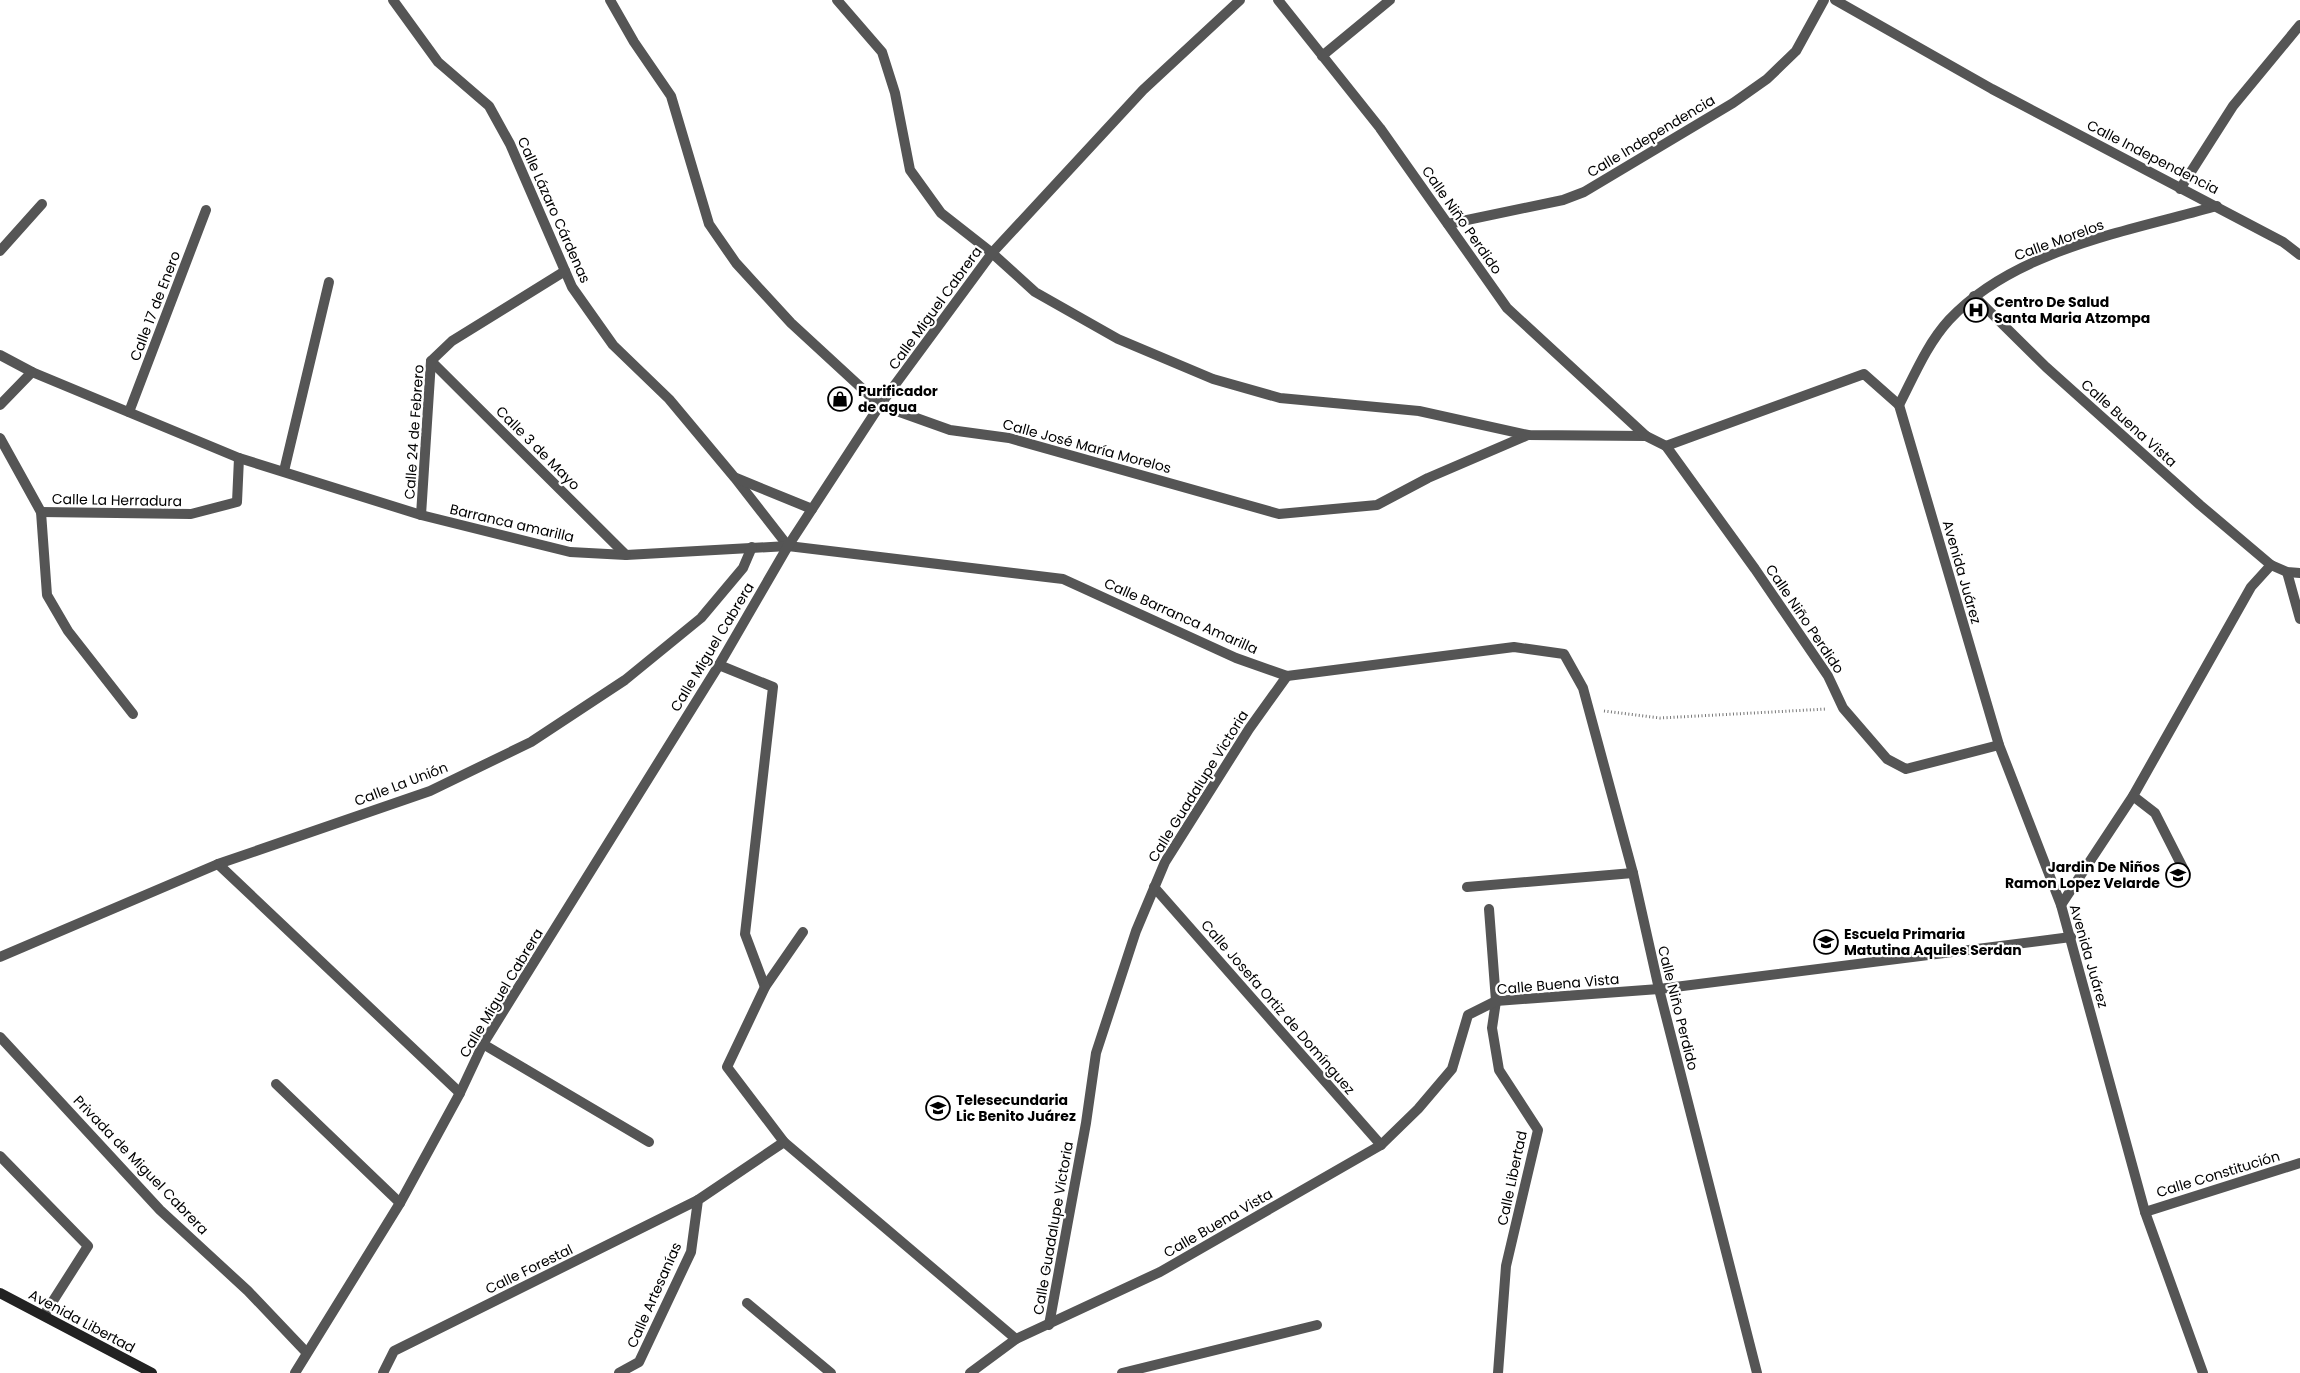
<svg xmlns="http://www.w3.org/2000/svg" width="2300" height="1373" font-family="Poppins,sans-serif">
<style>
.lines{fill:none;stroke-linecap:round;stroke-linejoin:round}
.path{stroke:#777;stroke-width:3;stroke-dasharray:1 2.5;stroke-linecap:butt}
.minor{stroke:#555;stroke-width:10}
.tertiary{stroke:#555;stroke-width:10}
.secondary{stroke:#222;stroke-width:10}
.labels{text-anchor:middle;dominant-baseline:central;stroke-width:4.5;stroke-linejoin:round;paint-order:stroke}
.street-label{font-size:14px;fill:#000;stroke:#fff}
.poi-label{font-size:14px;font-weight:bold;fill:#000;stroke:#fff;text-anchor:start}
</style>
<rect width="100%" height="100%" fill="#fff"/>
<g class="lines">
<path class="path" d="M 1604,711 L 1660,718 L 1827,709"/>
<g class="minor">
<path d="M 393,0 L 438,62 L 489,106 L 510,144 L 572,287 L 613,345 L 669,399 L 735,478 L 788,546"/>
<path d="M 610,0 L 634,42 L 671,96 L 709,224 L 736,263 L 791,323 L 880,405 L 950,430 L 1009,438 L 1279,514 L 1377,505 L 1428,478 L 1528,435"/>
<path d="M 837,0 L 882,52 L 895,93 L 910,170 L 941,213 L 992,253 L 1035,292 L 1118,339 L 1213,379 L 1280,398 L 1419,411 L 1528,435 L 1646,436 L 1666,446 L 1755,569 L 1828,676 L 1843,708 L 1887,759 L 1906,769 L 1999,745"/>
<path d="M 1278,0 L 1380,128 L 1507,308 L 1646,436"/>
<path d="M 1322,56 L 1390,0"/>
<path d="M 2180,189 L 2233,106 L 2300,25"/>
<path d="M 1448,224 L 1563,200 L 1584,192 L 1733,103 L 1767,79 L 1796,51 L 1824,0"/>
<path d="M 0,251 L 42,204"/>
<path d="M 1974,296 L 2046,367 L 2200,505 L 2271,565 L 2287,572 L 2300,573"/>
<path d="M 0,355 L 32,372 L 239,458 L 421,515 L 570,552 L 626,555 L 788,546 L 1063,579 L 1236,658 L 1287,676 L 1514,647 L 1564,654 L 1583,688 L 1633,873 L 1659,989 L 1757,1373"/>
<path d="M 431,361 L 626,555"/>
<path d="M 0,405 L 32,372"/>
<path d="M 1899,405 L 1999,745 L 2061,905 L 2145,1212 L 2203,1373"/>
<path d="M 129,412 L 206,210"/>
<path d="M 0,438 L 41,512 L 47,595 L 68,631 L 133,714"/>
<path d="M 1666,446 L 1864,374 L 1899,405 C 1914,376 1927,344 1949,320 C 2014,250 2128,231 2217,206"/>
<path d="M 284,471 L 329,282"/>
<path d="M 736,478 L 812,509"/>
<path d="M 41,512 L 191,514 L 237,502 L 239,458"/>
<path d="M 421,515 L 431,361 L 452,341 L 565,271"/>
<path d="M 2287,572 L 2300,619"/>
<path d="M 719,665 L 773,687 L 745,934 L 765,987"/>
<path d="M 2133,796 L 2155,813 L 2184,870"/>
<path d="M 218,864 L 460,1093"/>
<path d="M 1154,887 L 1381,1145"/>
<path d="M 1467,887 L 1633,873"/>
<path d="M 2061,905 L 2133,796 L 2251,587 L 2271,565"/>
<path d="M 1489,909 L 1496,1001 L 1492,1028 L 1499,1070 L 1538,1130 L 1506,1266 L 1498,1373"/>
<path d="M 803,932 L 765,987 L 727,1067 L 784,1142 L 1016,1339"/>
<path d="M 0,957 L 218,864 L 430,791 L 531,742 L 625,680 L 701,618 L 743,568 L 752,547"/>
<path d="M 0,1037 L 160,1210 L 248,1291 L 306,1352"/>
<path d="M 483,1044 L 649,1142"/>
<path d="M 276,1084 L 400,1203"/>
<path d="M 0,1156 L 88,1246 L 44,1315"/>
<path d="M 2145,1212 L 2300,1163"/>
<path d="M 747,1303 L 831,1373"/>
<path d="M 1049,1325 L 1086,1123 L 1096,1053 L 1136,931 L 1165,862 L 1249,729 L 1287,676"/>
<path d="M 383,1373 L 394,1351 L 698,1200"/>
<path d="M 619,1373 L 639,1362 L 691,1252 L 698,1200 L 784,1142"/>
<path d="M 970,1373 L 1016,1339 L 1160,1272 L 1381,1145 L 1418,1109 L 1452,1069 L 1468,1015 L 1496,1001 L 1659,989 L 2071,937"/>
<path d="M 1122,1373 L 1317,1325"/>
</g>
<g class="tertiary">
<path d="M 1835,0 L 1992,89 L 2283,242 L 2300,255"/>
<path d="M 295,1373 L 400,1203 L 460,1093 L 483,1044 L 719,665 L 788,546 L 880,405 L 992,253 L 1143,90 L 1240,0"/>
</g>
<path class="secondary" d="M 0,1293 L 152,1373"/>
</g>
<defs>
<g id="hospital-ring" transform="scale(1.25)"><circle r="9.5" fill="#fff" stroke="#000" stroke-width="1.5"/><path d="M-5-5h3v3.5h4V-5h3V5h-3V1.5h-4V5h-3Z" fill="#000"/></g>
<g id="shop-ring" transform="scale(1.25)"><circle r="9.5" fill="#fff" stroke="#000" stroke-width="1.5"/><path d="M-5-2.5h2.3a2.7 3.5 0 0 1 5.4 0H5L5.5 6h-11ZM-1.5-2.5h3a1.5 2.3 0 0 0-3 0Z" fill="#000"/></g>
<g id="school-ring" transform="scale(1.25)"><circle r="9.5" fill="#fff" stroke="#000" stroke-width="1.5"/><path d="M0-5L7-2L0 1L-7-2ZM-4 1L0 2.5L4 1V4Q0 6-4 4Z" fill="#000"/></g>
</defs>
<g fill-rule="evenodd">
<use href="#hospital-ring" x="1976" y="310"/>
<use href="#shop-ring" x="840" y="399"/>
<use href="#school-ring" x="2178" y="875"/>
<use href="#school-ring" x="1826" y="942"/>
<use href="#school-ring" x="938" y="1108"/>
</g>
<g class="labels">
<g class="street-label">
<text transform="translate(1651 136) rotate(-31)">Calle Independencia</text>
<text transform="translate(2153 157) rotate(27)">Calle Independencia</text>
<text transform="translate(554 210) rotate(66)">Calle Lázaro Cárdenas</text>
<text transform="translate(1462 220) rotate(55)">Calle Niño Perdido</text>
<text transform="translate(2059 240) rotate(-20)">Calle Morelos</text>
<text transform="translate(155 306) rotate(-69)">Calle 17 de Enero</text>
<text transform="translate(935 308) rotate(-54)">Calle Miguel Cabrera</text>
<text transform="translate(2129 423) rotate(42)">Calle Buena Vista</text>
<text transform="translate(414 432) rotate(-86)">Calle 24 de Febrero</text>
<text transform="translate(1087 446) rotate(15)">Calle José María Morelos</text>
<text transform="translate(538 448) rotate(45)">Calle 3 de Mayo</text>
<text transform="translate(117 500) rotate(1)">Calle La Herradura</text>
<text transform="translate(512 523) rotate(13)">Barranca amarilla</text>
<text transform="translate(1962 572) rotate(74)">Avenida Juárez</text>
<text transform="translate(1181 616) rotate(24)">Calle Barranca Amarilla</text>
<text transform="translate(1805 619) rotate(56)">Calle Niño Perdido</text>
<text transform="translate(712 647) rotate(-59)">Calle Miguel Cabrera</text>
<text transform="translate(401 784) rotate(-21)">Calle La Unión</text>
<text transform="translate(1198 786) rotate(-58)">Calle Guadalupe Victoria</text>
<text transform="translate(2089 956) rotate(74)">Avenida Juárez</text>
<text transform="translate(1558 984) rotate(-5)">Calle Buena Vista</text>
<text transform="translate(501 993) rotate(-59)">Calle Miguel Cabrera</text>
<text transform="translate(1278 1007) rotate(49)">Calle Josefa Ortiz de Domínguez</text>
<text transform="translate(1678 1008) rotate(76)">Calle Niño Perdido</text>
<text transform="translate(141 1165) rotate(46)">Privada de Miguel Cabrera</text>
<text transform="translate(2218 1174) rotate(-17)">Calle Constitución</text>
<text transform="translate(1512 1178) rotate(-78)">Calle Libertad</text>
<text transform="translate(1218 1223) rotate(-30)">Calle Buena Vista</text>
<text transform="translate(1053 1228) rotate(-80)">Calle Guadalupe Victoria</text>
<text transform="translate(529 1269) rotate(-26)">Calle Forestal</text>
<text transform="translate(654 1295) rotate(-66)">Calle Artesanías</text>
<text transform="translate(82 1321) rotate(28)">Avenida Libertad</text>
</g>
<g class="poi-label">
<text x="1994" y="302">Centro De Salud<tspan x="1994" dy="16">Santa Maria Atzompa</tspan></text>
<text x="858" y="391">Purificador<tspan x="858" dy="16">de agua</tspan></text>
<text x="2160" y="867" text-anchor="end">Jardin De Niños<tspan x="2160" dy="16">Ramon Lopez Velarde</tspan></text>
<text x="1844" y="934">Escuela Primaria<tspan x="1844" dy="16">Matutina Aquiles Serdan</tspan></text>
<text x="956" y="1100">Telesecundaria<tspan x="956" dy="16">Lic Benito Juárez</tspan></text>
</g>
</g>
</svg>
